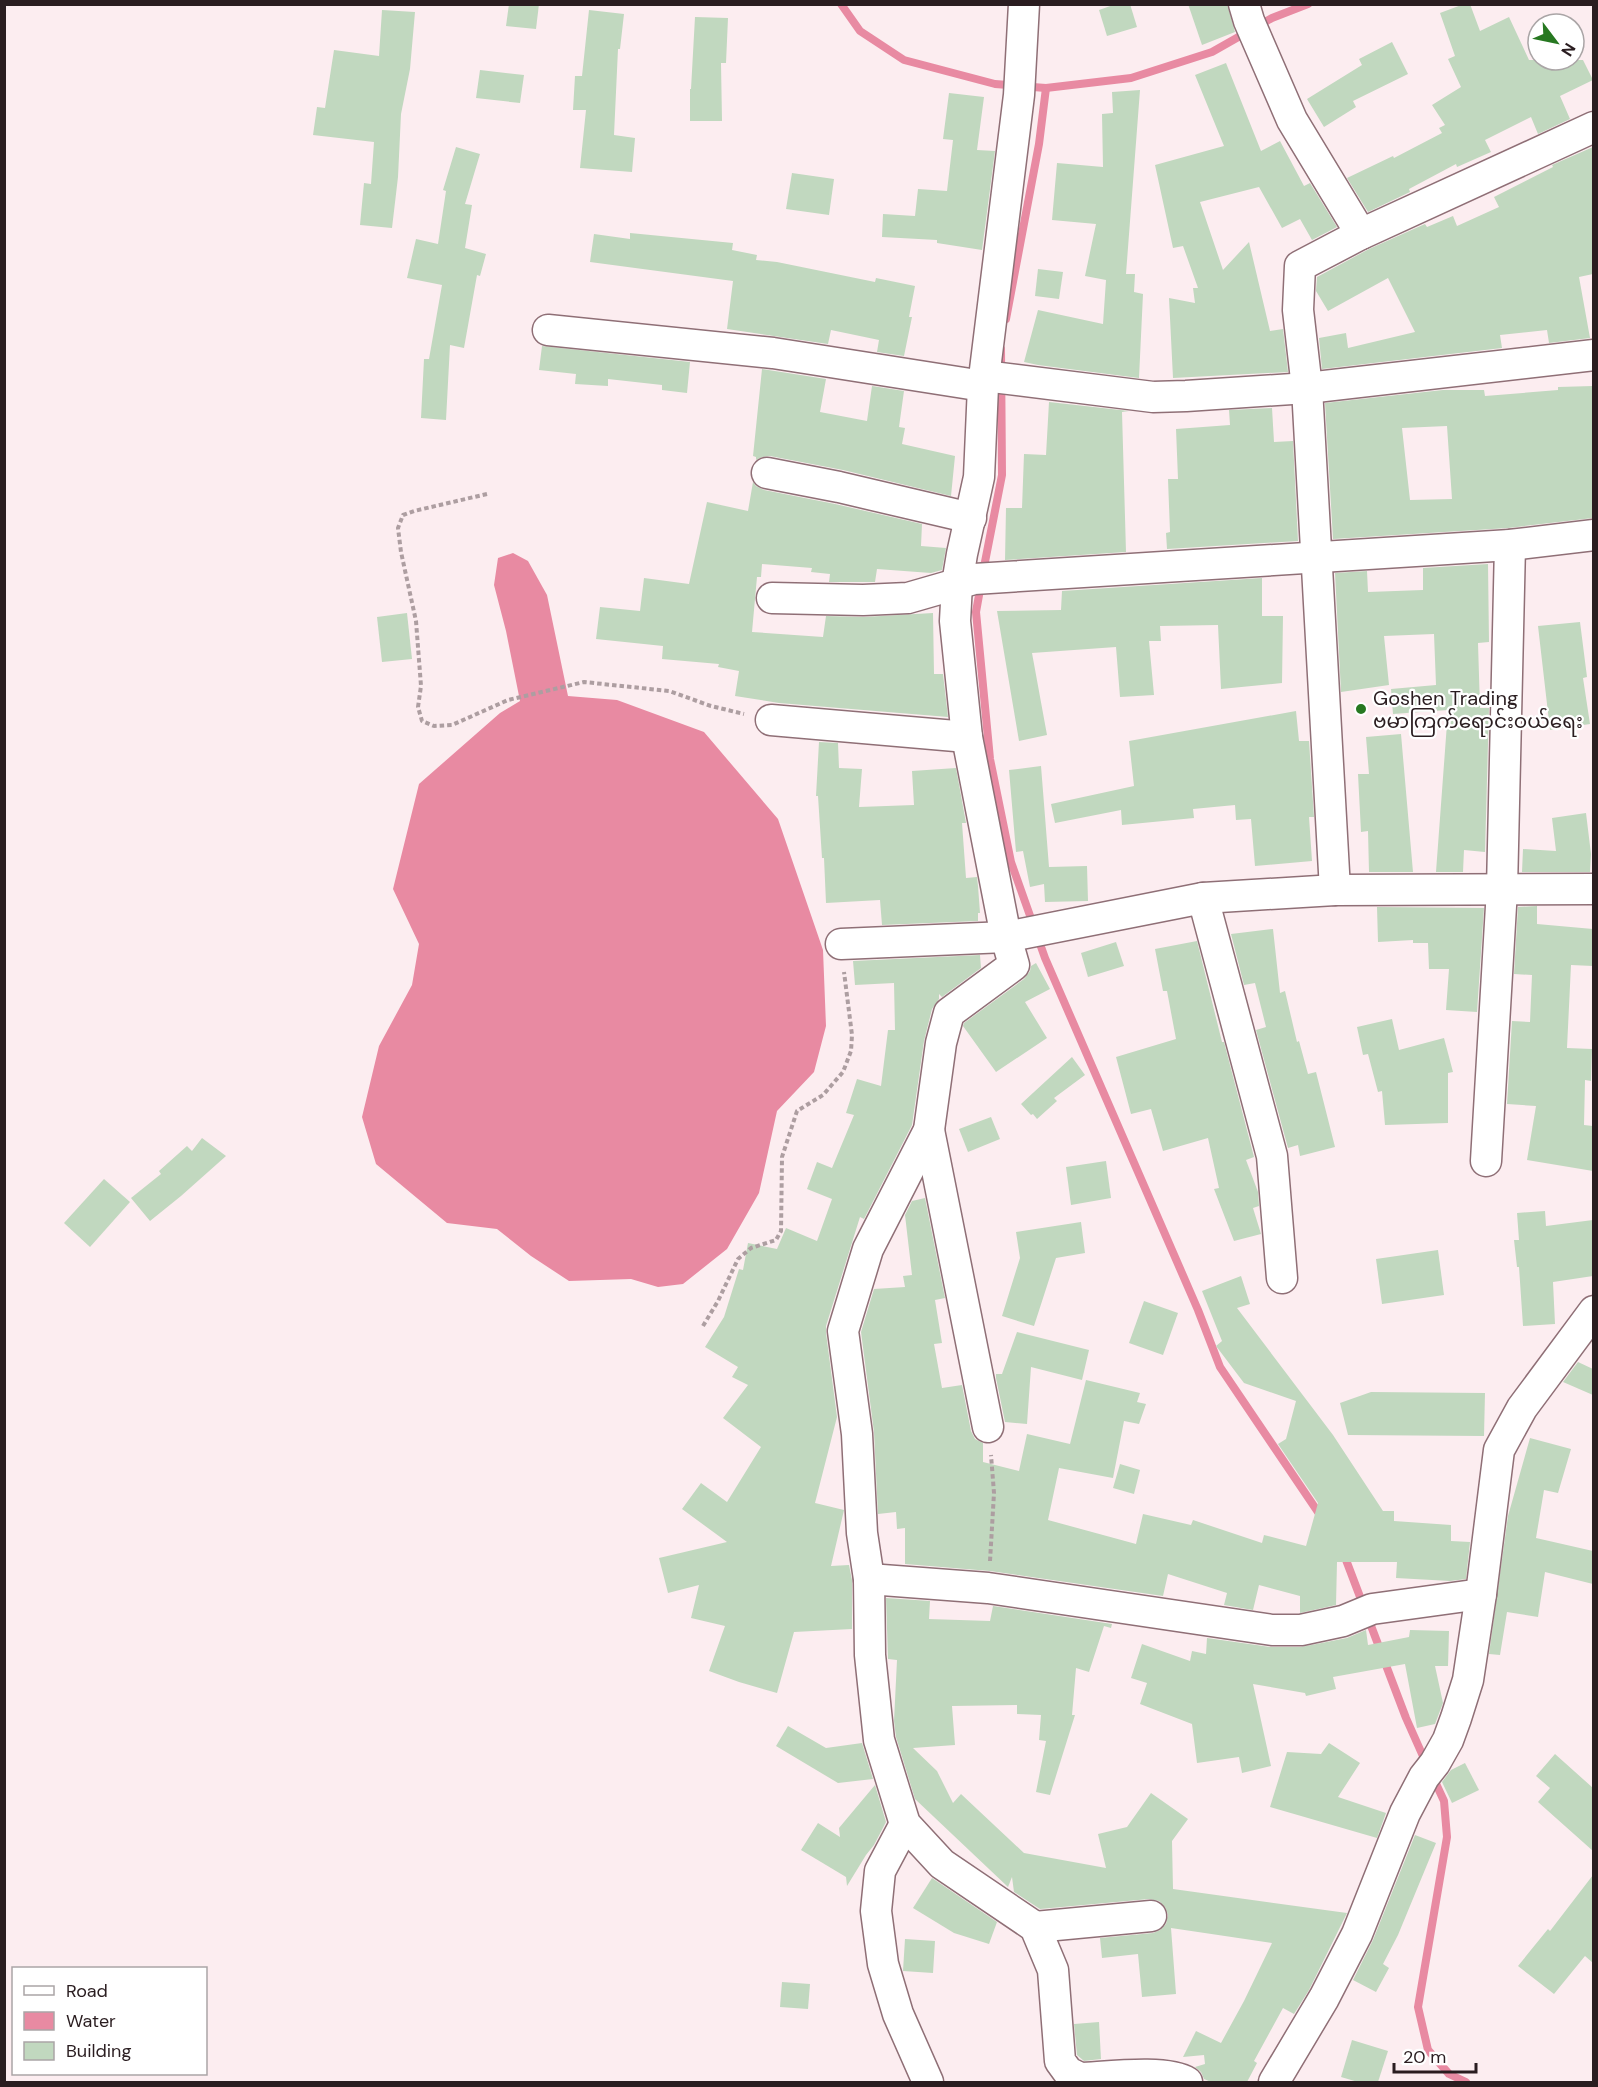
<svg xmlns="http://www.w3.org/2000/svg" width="1598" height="2087" font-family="'DM Sans','Noto Sans Myanmar',sans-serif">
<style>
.water{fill:#e88aa2}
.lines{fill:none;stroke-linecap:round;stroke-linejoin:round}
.stream{stroke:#e88aa2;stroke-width:8}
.building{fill:#c1d8bf;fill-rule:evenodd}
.minor-casing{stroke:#8f6f76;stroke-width:33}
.path{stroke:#ad9ea1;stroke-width:4;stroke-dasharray:4.5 3;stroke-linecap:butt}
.minor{stroke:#fff;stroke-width:30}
.poi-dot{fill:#277821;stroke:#fff;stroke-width:2}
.labels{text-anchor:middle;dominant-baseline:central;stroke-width:4.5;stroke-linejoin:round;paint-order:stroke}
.poi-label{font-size:20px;fill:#2a1d20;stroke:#fff;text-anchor:start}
</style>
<rect width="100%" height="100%" fill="#fcedf0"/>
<path class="water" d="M 513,553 L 528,561 L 547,595 L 568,696 L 617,700 L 704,732 L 778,819 L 823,950 L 826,1026 L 814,1072 L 777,1111 L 759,1193 L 727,1249 L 683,1284 L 658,1287 L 631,1279 L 569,1281 L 531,1256 L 497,1229 L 447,1223 L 376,1164 L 362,1117 L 379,1046 L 412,985 L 419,944 L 393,889 L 419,784 L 500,713 L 520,701 L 506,631 L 494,585 L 498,558 Z"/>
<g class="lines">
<g class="stream">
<path d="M 841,4 L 860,31 L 904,60 L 995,84 L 1046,88 L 1131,78 L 1212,52 L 1272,18 L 1308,4"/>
<path d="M 1006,319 L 1039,144 L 1046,88"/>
<path d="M 983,572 L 1002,475 L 1001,349"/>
<path d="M 981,584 L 976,612 L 990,759 L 1011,862 L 1045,958 L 1198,1310 L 1220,1367 L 1322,1518"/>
<path d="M 1343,1552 L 1406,1718 L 1426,1763"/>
<path d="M 1432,1775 L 1444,1801 L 1447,1837 L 1418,2007 L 1428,2050 L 1449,2074 L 1466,2082"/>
</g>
</g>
<g class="building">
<path d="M 509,4 L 539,4 L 536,29 L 506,26 Z"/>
<path d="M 1116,4 L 1130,4 L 1137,27 L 1107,36 L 1099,10 Z"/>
<path d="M 1188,4 L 1227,4 L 1235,32 L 1202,45 Z"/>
<path d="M 1464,4 L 1470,4 L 1480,31 L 1509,17 L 1529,60 L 1583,60 L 1593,80 L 1560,96 L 1570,119 L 1538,134 L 1531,117 L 1485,140 L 1491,152 L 1457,167 L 1456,164 L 1409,189 L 1410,192 L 1368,212 L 1347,178 L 1393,156 L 1394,158 L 1442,133 L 1439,128 L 1445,125 L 1432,105 L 1461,87 L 1448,59 L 1455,56 L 1440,13 Z"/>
<path d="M 382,10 L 415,12 L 410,69 L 401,114 L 398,177 L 392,228 L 360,225 L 364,183 L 371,184 L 374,142 L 313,135 L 317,107 L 325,108 L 334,50 L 379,56 Z"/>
<path d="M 589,10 L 624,14 L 620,49 L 618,49 L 614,135 L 635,138 L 632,172 L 580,168 L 586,110 L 573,110 L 575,76 L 582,76 Z"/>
<path d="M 695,17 L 728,18 L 726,63 L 721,63 L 722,121 L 690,121 L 690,89 L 691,89 Z"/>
<path d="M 1392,42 L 1408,74 L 1353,101 L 1356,107 L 1324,127 L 1307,99 L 1362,65 L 1359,59 Z"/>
<path d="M 1226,63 L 1261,151 L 1280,141 L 1304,186 L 1310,183 L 1337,227 L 1312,240 L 1300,219 L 1282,228 L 1259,187 L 1200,202 L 1223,270 L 1249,242 L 1270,331 L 1283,329 L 1288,372 L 1173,378 L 1169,298 L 1195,303 L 1193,288 L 1198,288 L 1183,246 L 1173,248 L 1155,165 L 1224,146 L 1195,75 Z"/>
<path d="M 480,70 L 524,75 L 520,103 L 476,98 Z"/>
<path d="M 1140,90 L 1126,274 L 1135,274 L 1134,292 L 1143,294 L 1139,378 L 1038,365 L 1024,362 L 1038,310 L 1103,324 L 1106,280 L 1085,276 L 1096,224 L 1052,220 L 1057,163 L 1103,167 L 1102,114 L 1113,113 L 1112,92 Z"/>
<path d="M 949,93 L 984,97 L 977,150 L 995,151 L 982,250 L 937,243 L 937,240 L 882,237 L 883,214 L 915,216 L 918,189 L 947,191 L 953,140 L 943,139 Z"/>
<path d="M 456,147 L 480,154 L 465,204 L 472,205 L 465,248 L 486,254 L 480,276 L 477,275 L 464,348 L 450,345 L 446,420 L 421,418 L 424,359 L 429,359 L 442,285 L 407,278 L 416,239 L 438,244 L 446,191 L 443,190 Z"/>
<path d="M 1593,147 L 1593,274 L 1579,277 L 1590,338 L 1549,343 L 1547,330 L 1500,335 L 1502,348 L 1322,369 L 1319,338 L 1346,333 L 1348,348 L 1415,332 L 1388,278 L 1328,311 L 1316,291 L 1317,277 L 1369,249 L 1425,224 L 1427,227 L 1453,216 L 1457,226 L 1499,207 L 1494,197 L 1553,167 L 1552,165 Z"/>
<path d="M 792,173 L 834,179 L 829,215 L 786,209 Z"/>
<path d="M 630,233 L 733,243 L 732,250 L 757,255 L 756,260 L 777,262 L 875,282 L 876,278 L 915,286 L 909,317 L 912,317 L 904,356 L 877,352 L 879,340 L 831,330 L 828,344 L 727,329 L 733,281 L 590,262 L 594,234 L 630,239 Z"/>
<path d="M 1038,269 L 1063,272 L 1059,299 L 1035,296 Z"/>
<path d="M 542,346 L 690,362 L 687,393 L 662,390 L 662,385 L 608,379 L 608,386 L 575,384 L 576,374 L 539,370 Z"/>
<path d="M 762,369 L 826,379 L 820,412 L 867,421 L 872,386 L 904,391 L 899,427 L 905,428 L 902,444 L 955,456 L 951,496 L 843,470 L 770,456 L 762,457 L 756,460 L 756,457 L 753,456 Z"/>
<path d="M 1593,386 L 1593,518 L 1508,528 L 1333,539 L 1325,403 L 1443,390 L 1484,390 L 1485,396 L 1558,390 L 1558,387 ZM 1447,426 L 1452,499 L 1410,500 L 1402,428 Z"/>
<path d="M 1049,402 L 1129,411 L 1122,412 L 1126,552 L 1005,560 L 1006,508 L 1022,508 L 1024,454 L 1046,455 Z"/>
<path d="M 1272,408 L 1274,442 L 1293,441 L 1298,541 L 1167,549 L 1166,533 L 1170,532 L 1168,479 L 1178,479 L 1176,429 L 1230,425 L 1229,410 Z"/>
<path d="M 753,482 L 756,486 L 764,490 L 835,504 L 922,524 L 921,546 L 946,548 L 942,570 L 931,573 L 877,569 L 875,582 L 829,582 L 830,574 L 811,572 L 812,568 L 762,564 L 761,577 L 757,577 L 752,632 L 823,637 L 826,616 L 864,617 L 933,613 L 934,674 L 943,674 L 948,717 L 779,703 L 735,696 L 739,671 L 718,667 L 719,664 L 662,659 L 663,646 L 596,639 L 600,607 L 640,611 L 644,578 L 689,584 L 707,502 L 748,511 Z"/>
<path d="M 1488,564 L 1489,642 L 1478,643 L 1480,708 L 1489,708 L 1485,852 L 1464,850 L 1463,872 L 1436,872 L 1448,710 L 1393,714 L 1391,689 L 1436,685 L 1434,634 L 1384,636 L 1389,685 L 1341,692 L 1335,573 L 1367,571 L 1368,592 L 1423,590 L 1423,568 Z"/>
<path d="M 1262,578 L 1262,616 L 1283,616 L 1282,683 L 1221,689 L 1218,625 L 1160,626 L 1161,641 L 1149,641 L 1154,695 L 1120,697 L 1116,647 L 1032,653 L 1047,735 L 1019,741 L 997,611 L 1061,610 L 1062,591 Z"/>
<path d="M 407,613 L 412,659 L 382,662 L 377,617 Z"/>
<path d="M 1580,622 L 1587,677 L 1583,678 L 1590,724 L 1550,730 L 1538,626 Z"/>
<path d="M 1296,711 L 1299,741 L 1309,741 L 1314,817 L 1309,817 L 1312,861 L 1255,866 L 1251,819 L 1236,820 L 1235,805 L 1193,809 L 1194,818 L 1122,825 L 1121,810 L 1055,823 L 1051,804 L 1134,786 L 1129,741 Z"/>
<path d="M 1401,734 L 1413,872 L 1369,872 L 1368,831 L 1361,832 L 1358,774 L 1369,774 L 1366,737 Z"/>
<path d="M 819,742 L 838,743 L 839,768 L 862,769 L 859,807 L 914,805 L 912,771 L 956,768 L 966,823 L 962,823 L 966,878 L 977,877 L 978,886 L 980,913 L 978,913 L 978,921 L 882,925 L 880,900 L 826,903 L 824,858 L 822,858 L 818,796 L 816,796 Z"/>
<path d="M 1041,766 L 1049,867 L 1087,866 L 1088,901 L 1045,902 L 1044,884 L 1030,887 L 1023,851 L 1016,852 L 1009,770 Z"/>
<path d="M 1586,813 L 1591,854 L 1590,872 L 1522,872 L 1523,849 L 1556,851 L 1552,818 Z"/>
<path d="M 1537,906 L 1537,924 L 1593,929 L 1593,966 L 1571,965 L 1567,1048 L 1592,1049 L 1591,1081 L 1585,1080 L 1584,1125 L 1593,1126 L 1593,1171 L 1527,1160 L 1536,1106 L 1507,1104 L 1512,1021 L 1530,1022 L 1532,975 L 1514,974 L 1518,907 Z"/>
<path d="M 1377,907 L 1484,908 L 1477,1012 L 1446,1010 L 1449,969 L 1429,969 L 1428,943 L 1413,943 L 1413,940 L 1378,942 Z"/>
<path d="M 1273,929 L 1280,993 L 1285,991 L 1297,1042 L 1299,1041 L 1308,1074 L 1316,1072 L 1335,1147 L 1300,1156 L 1298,1145 L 1288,1148 L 1256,1030 L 1266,1027 L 1255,983 L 1244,985 L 1231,934 Z"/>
<path d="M 1197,941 L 1222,1042 L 1224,1042 L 1254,1157 L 1246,1160 L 1258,1192 L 1259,1206 L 1253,1208 L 1261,1234 L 1234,1241 L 1214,1189 L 1219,1188 L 1208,1138 L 1163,1151 L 1151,1109 L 1131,1114 L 1116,1057 L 1176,1039 L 1167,991 L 1163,991 L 1155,949 Z"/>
<path d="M 1116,942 L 1124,966 L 1088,977 L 1081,953 Z"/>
<path d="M 980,955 L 981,968 L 942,997 L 939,994 L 939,999 L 932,1009 L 924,1041 L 912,1125 L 864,1219 L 860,1217 L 826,1326 L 826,1333 L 837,1417 L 815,1503 L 844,1510 L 831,1566 L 849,1565 L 852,1580 L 852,1629 L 794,1632 L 777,1693 L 739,1682 L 709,1671 L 725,1626 L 691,1618 L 699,1585 L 668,1593 L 659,1558 L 727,1542 L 682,1509 L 701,1483 L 727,1502 L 761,1447 L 723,1418 L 748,1385 L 732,1377 L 738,1367 L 705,1347 L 724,1317 L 739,1269 L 743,1270 L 748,1243 L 777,1249 L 786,1228 L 817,1241 L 832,1199 L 807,1189 L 817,1162 L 832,1168 L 854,1115 L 846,1113 L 857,1079 L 881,1086 L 888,1030 L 895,1030 L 894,983 L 855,985 L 853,961 Z"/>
<path d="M 1036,963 L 1050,989 L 1025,1002 L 1047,1038 L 996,1072 L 963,1026 L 964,1023 L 1024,979 L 1030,971 L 1031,966 Z"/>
<path d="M 1392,1019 L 1399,1050 L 1444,1038 L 1453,1072 L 1448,1073 L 1448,1123 L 1385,1125 L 1382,1091 L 1378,1092 L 1368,1054 L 1363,1055 L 1357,1027 Z"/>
<path d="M 1072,1057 L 1085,1075 L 1054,1098 L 1057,1101 L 1037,1119 L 1033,1114 L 1031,1115 L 1021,1104 Z"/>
<path d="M 991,1117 L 1000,1139 L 968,1152 L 959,1129 Z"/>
<path d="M 202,1138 L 226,1156 L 181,1196 L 150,1221 L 131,1198 L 161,1174 L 159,1171 L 187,1146 L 192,1151 Z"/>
<path d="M 1106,1161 L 1111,1198 L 1071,1205 L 1066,1167 Z"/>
<path d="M 104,1179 L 130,1202 L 90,1247 L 64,1223 Z"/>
<path d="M 925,1198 L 945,1298 L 935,1300 L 942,1343 L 934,1344 L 942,1388 L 962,1385 L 971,1431 L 975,1439 L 983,1443 L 983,1462 L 1019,1471 L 1027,1434 L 1070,1444 L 1086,1380 L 1140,1393 L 1137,1402 L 1146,1404 L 1139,1424 L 1124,1421 L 1113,1478 L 1059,1468 L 1048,1520 L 1136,1544 L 1143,1514 L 1191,1525 L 1193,1520 L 1262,1543 L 1264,1535 L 1306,1546 L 1318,1503 L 1278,1444 L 1286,1439 L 1296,1401 L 1244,1383 L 1216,1346 L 1222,1341 L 1202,1291 L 1241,1276 L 1250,1304 L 1237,1308 L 1333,1435 L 1383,1511 L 1394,1511 L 1394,1521 L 1451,1525 L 1451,1541 L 1470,1542 L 1466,1579 L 1450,1581 L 1396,1578 L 1397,1562 L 1337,1562 L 1336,1605 L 1300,1613 L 1300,1596 L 1259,1585 L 1253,1610 L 1224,1605 L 1227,1593 L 1168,1574 L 1163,1596 L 990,1571 L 905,1564 L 905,1528 L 897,1529 L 896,1512 L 878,1514 L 874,1432 L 861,1332 L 874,1289 L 905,1287 L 903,1276 L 912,1275 L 905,1215 L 912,1201 Z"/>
<path d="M 1545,1211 L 1546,1226 L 1593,1220 L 1593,1276 L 1553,1282 L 1555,1324 L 1523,1326 L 1519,1267 L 1517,1267 L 1514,1240 L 1519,1240 L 1517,1213 Z"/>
<path d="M 1081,1222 L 1085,1253 L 1056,1258 L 1034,1326 L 1002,1316 L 1020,1258 L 1016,1232 Z"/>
<path d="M 1438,1250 L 1444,1295 L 1382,1304 L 1376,1259 Z"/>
<path d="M 1144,1301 L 1178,1313 L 1163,1355 L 1129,1343 Z"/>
<path d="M 1017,1332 L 1089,1350 L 1082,1380 L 1031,1367 L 1027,1424 L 1005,1422 L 996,1378 L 996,1374 L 1002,1374 Z"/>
<path d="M 1578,1362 L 1593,1369 L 1593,1395 L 1563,1382 Z"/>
<path d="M 1371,1392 L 1485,1393 L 1484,1436 L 1348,1435 L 1340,1403 Z"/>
<path d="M 1530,1438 L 1571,1449 L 1558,1493 L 1544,1490 L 1536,1538 L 1593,1551 L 1593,1584 L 1545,1572 L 1538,1617 L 1507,1612 L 1500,1655 L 1489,1654 L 1508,1516 Z"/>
<path d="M 1120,1464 L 1140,1470 L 1134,1494 L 1113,1488 Z"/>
<path d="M 886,1598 L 930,1601 L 929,1619 L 990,1621 L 993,1606 L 1112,1624 L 1111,1628 L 1104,1626 L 1089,1672 L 1076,1668 L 1072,1715 L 1075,1715 L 1050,1795 L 1036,1792 L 1046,1741 L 1039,1740 L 1041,1715 L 1017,1714 L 1017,1705 L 952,1706 L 955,1745 L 913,1748 L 937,1771 L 953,1803 L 961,1794 L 1024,1853 L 1106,1868 L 1098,1834 L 1127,1827 L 1151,1793 L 1188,1819 L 1172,1841 L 1173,1889 L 1347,1913 L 1309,1990 L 1294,2014 L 1283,2008 L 1254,2061 L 1257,2063 L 1247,2082 L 1211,2082 L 1204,2079 L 1201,2072 L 1195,2067 L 1205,2064 L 1204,2055 L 1183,2057 L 1196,2031 L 1221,2043 L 1244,2001 L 1272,1943 L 1171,1928 L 1176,1994 L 1142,1997 L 1138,1954 L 1102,1958 L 1100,1938 L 1153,1933 L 1160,1930 L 1166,1924 L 1168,1915 L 1165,1907 L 1159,1901 L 1149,1899 L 1040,1909 L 1014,1892 L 1012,1877 L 1008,1887 L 915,1799 L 896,1737 L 894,1721 L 897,1660 L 888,1659 Z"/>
<path d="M 1366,1630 L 1368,1645 L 1409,1637 L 1410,1630 L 1449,1631 L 1448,1666 L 1435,1666 L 1443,1703 L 1435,1724 L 1417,1728 L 1405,1664 L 1333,1677 L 1336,1689 L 1306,1696 L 1305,1693 L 1253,1684 L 1271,1766 L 1242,1773 L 1239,1757 L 1197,1763 L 1192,1724 L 1140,1704 L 1147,1683 L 1131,1678 L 1142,1644 L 1190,1661 L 1192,1651 L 1206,1654 L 1207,1638 L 1270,1647 L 1301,1647 L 1347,1638 Z"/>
<path d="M 788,1726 L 826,1748 L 862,1743 L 873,1779 L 838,1783 L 776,1746 Z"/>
<path d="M 1329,1743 L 1360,1763 L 1338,1797 L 1386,1813 L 1377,1838 L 1270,1807 L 1287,1752 L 1321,1754 Z"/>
<path d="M 1555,1754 L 1593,1788 L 1593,1851 L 1538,1802 L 1550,1788 L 1536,1776 Z"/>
<path d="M 1465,1763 L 1479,1790 L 1452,1803 L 1442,1782 L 1451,1770 Z"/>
<path d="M 875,1785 L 886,1822 L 874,1845 L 866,1855 L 847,1886 L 846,1877 L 801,1850 L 818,1823 L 840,1837 L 839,1828 Z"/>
<path d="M 1415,1835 L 1436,1843 L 1398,1935 L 1383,1964 L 1389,1968 L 1376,1992 L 1353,1980 L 1373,1940 Z"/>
<path d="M 1593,1875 L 1593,1963 L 1585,1956 L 1554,1994 L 1518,1966 L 1548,1929 L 1550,1931 Z"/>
<path d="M 932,1878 L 997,1922 L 989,1944 L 954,1933 L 913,1908 Z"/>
<path d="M 905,1939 L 935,1941 L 933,1973 L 903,1971 Z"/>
<path d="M 782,1982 L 810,1984 L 808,2009 L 780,2007 Z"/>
<path d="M 1099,2022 L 1101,2059 L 1084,2061 L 1077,2055 L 1074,2024 Z"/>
<path d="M 1352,2040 L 1388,2051 L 1378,2082 L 1358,2082 L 1341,2077 Z"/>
</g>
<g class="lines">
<g class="minor-casing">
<g id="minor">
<path d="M 1024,4 L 1019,95 L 983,386 L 979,477 L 962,554 L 957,584 L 955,621 L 967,737 L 1006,937 L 1014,965 L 949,1013 L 941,1043 L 929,1130 L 868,1249 L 843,1331 L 857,1434 L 862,1533 L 869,1579 L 870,1655 L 879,1740 L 905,1824 L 942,1864 L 1035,1927 L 1053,1970 L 1060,2061 L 1068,2072 L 1080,2078 C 1105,2077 1167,2069 1187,2082"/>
<path d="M 1244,4 L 1249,21 L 1292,120 L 1361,234"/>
<path d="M 548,330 L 773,353 L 983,386"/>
<path d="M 984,376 L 1153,397 L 1186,396 L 1307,388 L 1594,355"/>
<path d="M 767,473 L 839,487 L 971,518"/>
<path d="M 772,598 L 863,600 L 908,598 L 974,579 L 1510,545 L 1594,535"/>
<path d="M 771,720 L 967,737"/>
<path d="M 1335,890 L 1307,388 L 1298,310 L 1300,266 L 1361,234 L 1594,127"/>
<path d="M 1203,898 L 1272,1156 L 1282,1278"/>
<path d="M 841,944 L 1006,937 L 1203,898 L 1335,890 L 1594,889"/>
<path d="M 929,1130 L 988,1427"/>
<path d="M 1486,1161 L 1502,889 L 1510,545"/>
<path d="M 869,1579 L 988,1588 L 1272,1630 L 1301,1630 L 1343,1621 L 1372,1609 L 1481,1594"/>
<path d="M 905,1824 L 880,1871 L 876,1911 L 883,1964 L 898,2014 L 928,2082"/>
<path d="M 1035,1927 L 1151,1916"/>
<path d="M 1274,2082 L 1324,1998 L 1357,1934 L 1405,1813 L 1424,1777 L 1435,1763 L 1448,1740 L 1456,1718 L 1468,1680 L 1481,1594 L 1499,1450 L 1522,1408 L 1594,1311"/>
</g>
</g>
<g class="path">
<path d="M 487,494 L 414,511 L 403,515 L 398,528 L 401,552 L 416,621 L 421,686 L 418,707 L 422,721 L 434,726 L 452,725 L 508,700 L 584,682 L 669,691 L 711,706 L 744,714"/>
<path d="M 703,1326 L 718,1301 L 738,1259 L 751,1248 L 776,1240 L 781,1231 L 782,1157 L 797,1111 L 823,1095 L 843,1072 L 851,1051 L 852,1035 L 844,972"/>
<path d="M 990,1561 L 994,1493 L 991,1455"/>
</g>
<use href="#minor" class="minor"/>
</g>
<circle class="poi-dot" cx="1361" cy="709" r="6"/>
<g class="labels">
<g class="poi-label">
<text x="1373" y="698">Goshen Trading<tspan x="1373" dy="23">ဗမာကြက်ရောင်းဝယ်ရေး</tspan></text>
</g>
</g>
<rect width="1598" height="2087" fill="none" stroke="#2a1d20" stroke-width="12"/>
<rect x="12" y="1967" width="195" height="108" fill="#ffffff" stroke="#aaa5a6" stroke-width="1.5"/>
<rect x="24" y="1986" width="30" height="9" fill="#ffffff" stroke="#aaa5a6" stroke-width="1.5"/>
<text x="66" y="1997" font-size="18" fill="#2a1d20">Road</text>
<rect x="24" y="2012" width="30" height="18" fill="#e88aa2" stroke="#aaa5a6" stroke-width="1.5"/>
<text x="66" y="2027" font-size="18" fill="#2a1d20">Water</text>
<rect x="24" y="2042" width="30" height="18" fill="#c1d8bf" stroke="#aaa5a6" stroke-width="1.5"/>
<text x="66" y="2057" font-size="18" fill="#2a1d20">Building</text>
<g transform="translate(1556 42) rotate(122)"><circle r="28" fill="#ffffff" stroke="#aaa5a6" stroke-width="1.5"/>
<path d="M0-4.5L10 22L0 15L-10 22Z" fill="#277821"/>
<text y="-9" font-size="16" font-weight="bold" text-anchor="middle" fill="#2a1d20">N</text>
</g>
<path d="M1394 2063v9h82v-9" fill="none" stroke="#2a1d20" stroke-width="3"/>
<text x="1403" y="2063" font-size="18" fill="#2a1d20" stroke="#ffffff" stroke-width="4.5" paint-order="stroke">20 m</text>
</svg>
